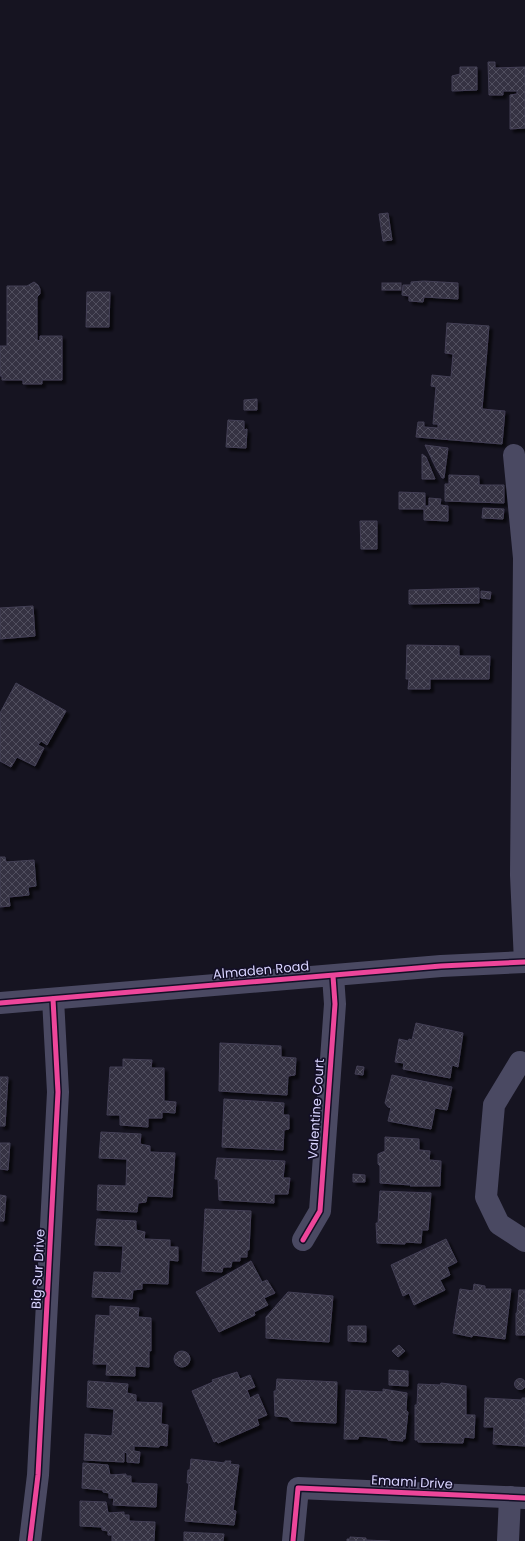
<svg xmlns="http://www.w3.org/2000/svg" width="525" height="1541" font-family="Poppins,sans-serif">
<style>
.building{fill:url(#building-cross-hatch);stroke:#433f54;filter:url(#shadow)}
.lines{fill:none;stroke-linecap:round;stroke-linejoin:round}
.minor{stroke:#4a4962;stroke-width:22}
.cycleway-casing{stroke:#130f26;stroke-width:8}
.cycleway{stroke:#ed469a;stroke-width:5}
.labels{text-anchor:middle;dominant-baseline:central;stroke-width:3.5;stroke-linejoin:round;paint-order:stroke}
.street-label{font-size:13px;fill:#d9d4ff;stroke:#130f26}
</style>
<defs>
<pattern id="building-cross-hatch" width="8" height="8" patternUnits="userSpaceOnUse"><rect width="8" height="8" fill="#343243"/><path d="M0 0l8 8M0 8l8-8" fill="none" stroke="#514f5f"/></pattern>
<filter id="shadow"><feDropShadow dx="3.5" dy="3.5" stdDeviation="1" flood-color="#0009"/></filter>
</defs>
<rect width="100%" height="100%" fill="#161421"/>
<g class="building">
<path d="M 488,62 L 495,62 L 495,68 L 525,67 L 525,128 L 510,129 L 510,95 L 517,94 L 517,91 L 503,91 L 503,95 L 489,95 Z"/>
<path d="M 460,67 L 477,67 L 477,90 L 452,91 L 452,76 L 460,74 Z"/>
<path d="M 388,213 L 392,240 L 383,241 L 379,214 Z"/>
<path d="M 424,281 L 458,283 L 458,299 L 424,297 L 423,302 L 409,301 L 409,296 L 402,295 L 403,285 L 411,285 L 411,282 Z"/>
<path d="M 34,282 L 38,285 L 40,289 L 40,294 L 37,297 L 37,340 L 40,341 L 40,336 L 62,336 L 62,380 L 42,380 L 42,384 L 23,384 L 23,380 L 2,380 L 2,376 L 0,376 L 0,346 L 7,346 L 7,286 L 27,286 Z"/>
<rect x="382" y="283" width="19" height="7"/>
<path d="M 87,292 L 110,292 L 109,327 L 86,327 Z"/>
<path d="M 447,323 L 489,326 L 482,409 L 505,411 L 502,444 L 416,437 L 418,422 L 424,422 L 424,427 L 438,428 L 438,424 L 433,424 L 436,387 L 431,386 L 432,375 L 451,377 L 453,354 L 445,353 Z"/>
<path d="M 257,399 L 257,410 L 244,410 L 244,400 Z"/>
<path d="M 228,420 L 244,421 L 244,430 L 247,429 L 246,448 L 226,447 Z"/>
<path d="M 425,445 L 448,448 L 444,478 L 442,478 L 436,468 Z"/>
<path d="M 422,454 L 426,457 L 435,479 L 422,479 Z"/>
<path d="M 449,475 L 479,476 L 479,485 L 504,485 L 504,503 L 445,501 L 445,484 L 449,484 Z"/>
<path d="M 399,492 L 425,493 L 425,506 L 429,506 L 429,498 L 441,499 L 440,505 L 448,506 L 448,521 L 424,520 L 424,509 L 399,509 Z"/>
<path d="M 483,508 L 504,509 L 503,519 L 482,518 Z"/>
<path d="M 360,521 L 377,521 L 377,549 L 361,549 Z"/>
<path d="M 479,588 L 479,603 L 409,604 L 409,590 Z"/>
<path d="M 481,591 L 491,592 L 490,599 L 481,598 Z"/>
<path d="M 33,606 L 35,636 L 0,639 L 0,608 Z"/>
<path d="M 407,645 L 459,646 L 459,656 L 490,656 L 489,679 L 430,679 L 430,689 L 408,689 L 409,679 L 406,679 Z"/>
<path d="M 16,683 L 66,711 L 47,745 L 41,741 L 38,745 L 44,748 L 35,766 L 17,757 L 11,767 L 0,761 L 0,713 Z"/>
<path d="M 0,857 L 5,857 L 6,862 L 34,860 L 36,886 L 28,887 L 29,895 L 9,897 L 10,906 L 0,907 Z"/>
<path d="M 416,1023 L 463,1033 L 458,1067 L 452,1065 L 450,1078 L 403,1069 L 404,1063 L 395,1062 L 399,1039 L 408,1041 L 409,1039 L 412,1040 Z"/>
<path d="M 220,1043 L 281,1046 L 281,1057 L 296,1058 L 295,1075 L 288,1076 L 287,1095 L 219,1091 Z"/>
<path d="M 123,1059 L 152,1060 L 151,1068 L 164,1068 L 164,1101 L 176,1102 L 175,1113 L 162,1112 L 162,1118 L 148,1118 L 148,1127 L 120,1125 L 120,1115 L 107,1115 L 110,1067 L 123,1067 Z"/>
<path d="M 357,1066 L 364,1067 L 363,1075 L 355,1074 Z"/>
<path d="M 392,1075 L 452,1087 L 447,1110 L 435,1108 L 431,1129 L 388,1121 L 391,1108 L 388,1107 L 385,1103 Z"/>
<path d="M 0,1077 L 8,1077 L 5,1126 L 0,1126 Z"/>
<path d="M 224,1099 L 284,1103 L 283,1115 L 289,1115 L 289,1129 L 284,1130 L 283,1150 L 222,1147 Z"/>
<path d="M 101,1132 L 141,1134 L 140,1144 L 150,1146 L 150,1152 L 175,1153 L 172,1197 L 147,1196 L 146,1202 L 138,1203 L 137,1212 L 97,1210 L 98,1185 L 126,1186 L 127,1159 L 99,1158 Z"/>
<path d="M 385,1137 L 419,1139 L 419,1150 L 430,1151 L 429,1160 L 441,1161 L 440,1186 L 410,1186 L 411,1185 L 380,1183 L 380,1166 L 378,1164 L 378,1154 L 385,1151 Z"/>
<path d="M 0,1143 L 10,1143 L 8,1170 L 0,1169 Z"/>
<path d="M 217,1158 L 285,1161 L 283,1178 L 290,1178 L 288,1194 L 274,1194 L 274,1203 L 219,1200 L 218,1179 L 215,1179 Z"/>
<path d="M 353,1174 L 365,1175 L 365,1182 L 353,1182 Z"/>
<path d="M 380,1191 L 431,1193 L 428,1230 L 422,1230 L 421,1243 L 405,1242 L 405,1244 L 377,1243 L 376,1223 L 378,1223 Z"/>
<path d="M 0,1195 L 6,1196 L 4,1221 L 0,1221 Z"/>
<path d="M 205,1209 L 251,1211 L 249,1250 L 247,1250 L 247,1257 L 240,1257 L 240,1261 L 232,1261 L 231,1267 L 223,1267 L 222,1272 L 202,1271 Z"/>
<path d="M 97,1219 L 136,1221 L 136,1230 L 145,1232 L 144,1239 L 170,1240 L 170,1247 L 178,1247 L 178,1261 L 169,1260 L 168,1284 L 142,1283 L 142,1289 L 133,1290 L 132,1299 L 92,1297 L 94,1272 L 121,1273 L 123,1246 L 95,1245 Z"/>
<path d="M 446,1239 L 457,1262 L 447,1267 L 450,1275 L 440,1280 L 445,1290 L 414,1305 L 409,1293 L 403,1296 L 391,1265 Z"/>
<path d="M 251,1261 L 262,1282 L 267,1280 L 275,1293 L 264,1298 L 268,1305 L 254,1312 L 255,1315 L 219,1332 L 196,1292 Z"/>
<path d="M 474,1284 L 485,1286 L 485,1289 L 511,1289 L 505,1339 L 473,1335 L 472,1337 L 453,1333 L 460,1289 L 473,1291 Z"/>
<path d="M 519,1290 L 525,1290 L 525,1335 L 516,1335 L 516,1313 L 517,1313 Z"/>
<path d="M 288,1292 L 333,1296 L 329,1342 L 266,1338 L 266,1317 Z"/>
<path d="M 110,1306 L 139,1308 L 138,1317 L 151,1318 L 151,1351 L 149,1350 L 149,1367 L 135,1366 L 135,1376 L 106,1375 L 107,1364 L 93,1364 L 96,1315 L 110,1316 Z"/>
<path d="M 348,1326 L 366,1326 L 366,1342 L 348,1341 Z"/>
<path d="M 399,1345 L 405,1351 L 398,1357 L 392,1351 Z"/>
<circle cx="182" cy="1359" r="8"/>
<path d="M 389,1370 L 408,1371 L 408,1386 L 389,1385 Z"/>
<path d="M 237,1372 L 240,1379 L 250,1375 L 255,1387 L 247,1390 L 250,1398 L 258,1394 L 267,1415 L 257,1419 L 259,1425 L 218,1443 L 217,1441 L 214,1442 L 192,1391 L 213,1382 L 212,1380 Z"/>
<circle cx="520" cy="1384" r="5.5"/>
<path d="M 277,1379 L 337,1382 L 336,1423 L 291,1421 L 288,1417 L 275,1416 L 274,1391 L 276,1391 Z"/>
<path d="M 88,1381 L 128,1384 L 127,1393 L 136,1395 L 136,1402 L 162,1403 L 161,1424 L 168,1425 L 167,1446 L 160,1445 L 159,1447 L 134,1446 L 134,1451 L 140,1452 L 139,1463 L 127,1462 L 127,1453 L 124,1452 L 124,1462 L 84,1460 L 85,1434 L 112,1436 L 114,1409 L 87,1407 Z"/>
<path d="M 441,1383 L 466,1386 L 466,1415 L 475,1415 L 474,1438 L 464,1437 L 463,1443 L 418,1442 L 418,1440 L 415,1440 L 415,1405 L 417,1405 L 418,1384 L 440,1385 Z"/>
<path d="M 383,1389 L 407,1393 L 406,1410 L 408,1412 L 405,1439 L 402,1439 L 403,1441 L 388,1440 L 388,1438 L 359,1436 L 358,1439 L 344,1439 L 346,1390 L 383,1392 Z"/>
<path d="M 485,1398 L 522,1400 L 522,1398 L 525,1398 L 525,1446 L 493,1444 L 494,1427 L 484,1427 Z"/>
<path d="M 191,1459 L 225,1463 L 225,1461 L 231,1461 L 230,1464 L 239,1465 L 233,1510 L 236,1511 L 234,1525 L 185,1521 L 189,1483 L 187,1483 L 188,1470 L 190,1470 Z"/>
<path d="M 83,1463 L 108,1465 L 110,1475 L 126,1474 L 126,1476 L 131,1476 L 131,1483 L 157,1484 L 156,1507 L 113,1505 L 114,1498 L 109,1498 L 109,1493 L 103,1492 L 103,1490 L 82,1488 Z"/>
<path d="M 80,1501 L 106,1502 L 108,1513 L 124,1512 L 124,1515 L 129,1515 L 129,1521 L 155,1522 L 154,1541 L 112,1541 L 112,1535 L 108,1535 L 108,1531 L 102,1530 L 102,1527 L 80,1526 Z"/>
<path d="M 184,1532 L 224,1534 L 223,1541 L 184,1541 Z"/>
<path d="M 350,1537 L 366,1538 L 366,1540 L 390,1541 L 347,1541 L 347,1539 L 350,1539 Z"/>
</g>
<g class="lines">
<g class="minor">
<path d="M 514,455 L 524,558 L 521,875 L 525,962"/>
<path d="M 0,1003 L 441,966 L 525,962"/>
<path d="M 520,1062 L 494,1105 L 486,1197 L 499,1224 L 525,1241"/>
<path d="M 303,1240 L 320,1211 L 335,1004 L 333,976"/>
<path d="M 30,1541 L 38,1475 L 58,1092 L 53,999"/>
<path d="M 293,1541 L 298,1488 L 525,1498"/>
<path d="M 508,1541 L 510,1497"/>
</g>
<g class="cycleway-casing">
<g id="cycleway">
<path d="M 0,1003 L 441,966 L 525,962"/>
<path d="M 303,1240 L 320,1211 L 335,1004 L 333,976"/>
<path d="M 30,1541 L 38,1475 L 58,1092 L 53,999"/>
<path d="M 293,1541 L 298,1488 L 525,1498"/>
</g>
</g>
<use href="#cycleway" class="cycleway"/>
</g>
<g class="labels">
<g class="street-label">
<text transform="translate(261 970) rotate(-5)">Almaden Road</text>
<text transform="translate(316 1109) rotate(-86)">Valentine Court</text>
<text transform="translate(38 1269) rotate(-87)">Big Sur Drive</text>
<text transform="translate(412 1482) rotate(3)">Emami Drive</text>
</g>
</g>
</svg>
